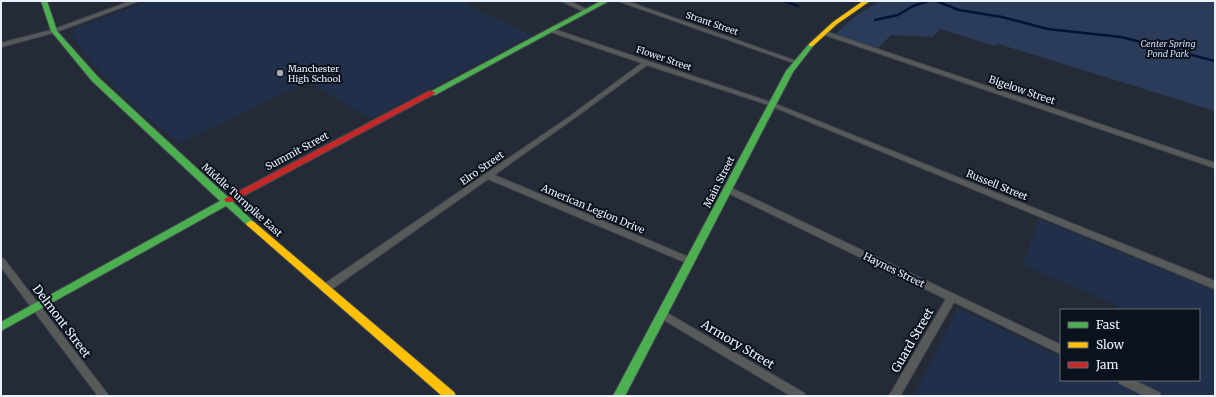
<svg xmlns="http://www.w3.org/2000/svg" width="1216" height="397" font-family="Merriweather,serif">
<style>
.built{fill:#21304a}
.green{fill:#2b3c5a}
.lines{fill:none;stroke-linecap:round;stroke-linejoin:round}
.stream{stroke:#041437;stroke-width:2.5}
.street-casing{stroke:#424851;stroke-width:2}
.fast-casing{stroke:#424851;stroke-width:2}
.slow-casing{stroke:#424851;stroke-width:2}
.jam-casing{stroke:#424851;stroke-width:2}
.street{fill:#575a58;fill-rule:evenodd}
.fast{fill:#4caf50;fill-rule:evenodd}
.slow{fill:#ffc107;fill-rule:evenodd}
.jam{fill:#c62828;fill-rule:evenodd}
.poi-dot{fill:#a5acb8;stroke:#0c121c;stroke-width:1.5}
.labels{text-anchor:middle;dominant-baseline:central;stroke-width:4;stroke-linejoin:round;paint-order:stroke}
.far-street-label{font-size:9px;fill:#ebf2fe;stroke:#0c121c}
.far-park-label{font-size:9px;font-style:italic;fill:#ccddf9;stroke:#0c121c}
.far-poi-label{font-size:9px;fill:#ebf2fe;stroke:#0c121c;text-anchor:start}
.street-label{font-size:10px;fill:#ebf2fe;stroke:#0c121c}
.near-street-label{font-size:12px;fill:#ebf2fe;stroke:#0c121c}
</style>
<rect width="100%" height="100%" fill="#242b37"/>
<g class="built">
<path d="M 150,1 L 474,1 L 467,5 L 532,35 L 370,119 L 309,81 L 180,143 L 142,114 L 113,85 L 91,62 L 72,35 L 74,30 L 81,26 Z"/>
<path d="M 1039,219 L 1215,291 L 1215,396 L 914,396 L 958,308 L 1061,357 L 1061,380 L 1199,380 L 1199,310 L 1115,310 L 1116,305 L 1023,265 Z"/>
</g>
<path class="green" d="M 880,1 L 1215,1 L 1215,111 L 999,44 L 995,46 L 940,29 L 933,37 L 891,35 L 878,48 L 835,34 L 856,16 Z"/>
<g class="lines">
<g class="stream">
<path d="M 784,1 L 798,6"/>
<path d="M 936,1 L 959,10 L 1002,17 L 1048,29 L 1121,37 L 1215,61"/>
<path d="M 875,20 L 898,15 L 913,6 L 929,1"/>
</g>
<g class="street-casing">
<g id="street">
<path d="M 131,1 L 139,1 L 56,32 L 1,47 L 1,43 L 52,30 Z"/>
<path d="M 561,1 L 569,1 L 590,11 L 585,12 Z"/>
<path d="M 618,1 L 626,1 L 799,62 L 798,63 L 794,63 Z"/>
<path d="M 550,28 L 773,103 L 1215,281 L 1215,289 L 769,105 L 647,65 L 573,119 L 494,175 L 693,259 L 694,261 L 693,263 L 687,263 L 488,179 L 329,291 L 326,292 L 323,291 L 321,288 L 323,285 L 569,117 L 642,63 L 548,31 L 547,30 Z"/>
<path d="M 824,31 L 1215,163 L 1215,168 L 822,34 L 821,33 Z"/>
<path d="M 727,186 L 1061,345 L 1061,354 L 954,302 L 900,396 L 889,396 L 946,299 L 724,191 L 723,189 L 724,187 Z"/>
<path d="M 1,258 L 4,259 L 109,396 L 98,396 L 1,267 Z"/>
<path d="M 662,310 L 804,393 L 805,396 L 791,396 L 659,317 L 657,314 L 659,311 Z"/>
<path d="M 1118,380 L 1133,380 L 1160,393 L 1161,396 L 1145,396 L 1119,383 Z"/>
</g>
</g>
<g class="fast-casing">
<g id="fast">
<path d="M 41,1 L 47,1 L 57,31 L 98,77 L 228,197 L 232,198 L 233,202 L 256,224 L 251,227 L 248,226 L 226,206 L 1,331 L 1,322 L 220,201 L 92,81 L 51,31 Z"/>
<path d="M 601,1 L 609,1 L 435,95 L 432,95 L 428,93 Z"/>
<path d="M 811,43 L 814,45 L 793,72 L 625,396 L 613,396 L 786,71 L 809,44 Z"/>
</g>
</g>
<g class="slow-casing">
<g id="slow">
<path d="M 863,1 L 870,1 L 837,24 L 813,46 L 809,46 L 809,44 L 833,22 Z"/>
<path d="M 251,221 L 254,222 L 454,392 L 456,396 L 442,396 L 248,226 L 246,224 L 248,222 Z"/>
</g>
</g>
<g class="jam-casing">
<path id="jam" d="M 429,91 L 432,91 L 436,93 L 232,202 L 226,202 L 224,200 L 226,198 Z"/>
</g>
<use href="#street" class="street"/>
<use href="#fast" class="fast"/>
<use href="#slow" class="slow"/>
<use href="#jam" class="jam"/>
</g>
<circle class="poi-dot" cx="280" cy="73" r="4"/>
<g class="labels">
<g class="far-street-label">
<text transform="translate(712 23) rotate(19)">Strant Street</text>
<text transform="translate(664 58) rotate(19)">Flower Street</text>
</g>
<g class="far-park-label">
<text x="1168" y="43">Center Spring<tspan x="1168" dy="10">Pond Park</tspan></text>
</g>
<g class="far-poi-label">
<text x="288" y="68">Manchester<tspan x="288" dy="10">High School</tspan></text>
</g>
<g class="street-label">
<text transform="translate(1022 90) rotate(19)">Bigelow Street</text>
<text transform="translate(297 151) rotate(-28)">Summit Street</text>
<text transform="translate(482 168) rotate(-35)">Elro Street</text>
<text transform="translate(719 182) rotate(-63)">Main Street</text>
<text transform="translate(997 185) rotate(22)">Russell Street</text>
<text transform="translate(242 200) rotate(42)">Middle Turnpike East</text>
<text transform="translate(593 209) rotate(23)">American Legion Drive</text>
<text transform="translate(894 270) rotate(26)">Haynes Street</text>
</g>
<g class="near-street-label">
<text transform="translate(62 321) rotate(53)">Delmont Street</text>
<text transform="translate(912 340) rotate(-60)">Guard Street</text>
<text transform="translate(738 344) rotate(31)">Armory Street</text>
</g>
</g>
<rect width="1216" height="397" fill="none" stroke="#ebf2fe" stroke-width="4"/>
<rect x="1060" y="309" width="140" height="72" fill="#0c121c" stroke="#656c76"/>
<rect x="1068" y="322" width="20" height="6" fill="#4caf50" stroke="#656c76"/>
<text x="1096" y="329" font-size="12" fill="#ebf2fe">Fast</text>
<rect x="1068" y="342" width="20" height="6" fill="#ffc107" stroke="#656c76"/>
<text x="1096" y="349" font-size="12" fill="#ebf2fe">Slow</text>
<rect x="1068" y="362" width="20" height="6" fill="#c62828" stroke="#656c76"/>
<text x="1096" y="369" font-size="12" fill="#ebf2fe">Jam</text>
</svg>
